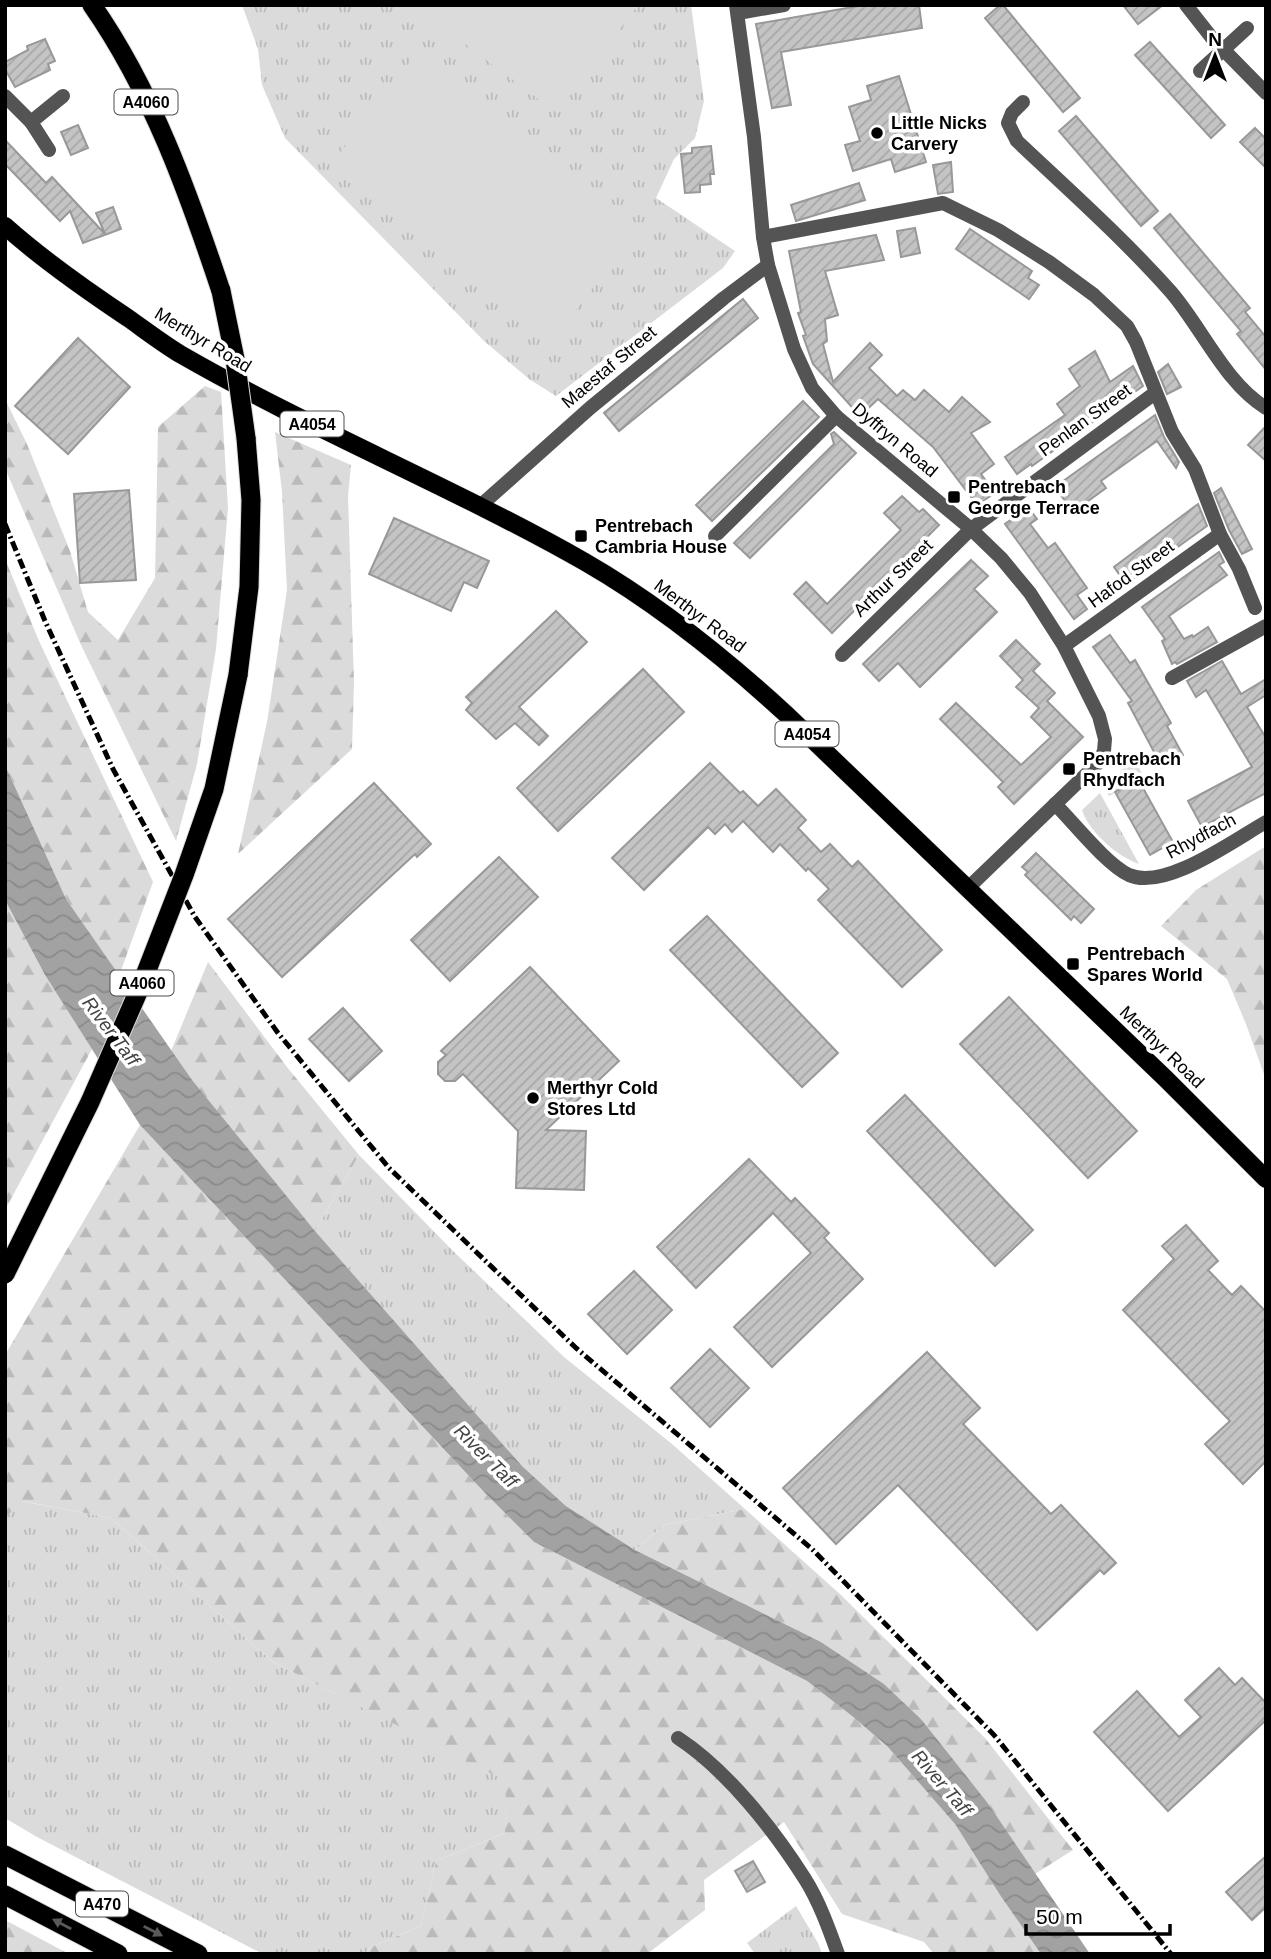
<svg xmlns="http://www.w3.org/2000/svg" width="1271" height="1959" font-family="Helvetica,sans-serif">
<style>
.grass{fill:url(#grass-tufts)}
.forest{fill:url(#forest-firs)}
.pitch{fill:#dbdbdb}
.water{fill:url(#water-waves)}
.building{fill:url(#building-hatch);stroke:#989898;stroke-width:2}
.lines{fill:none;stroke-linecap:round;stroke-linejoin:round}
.primary-casing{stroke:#dbdbdb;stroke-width:19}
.trunk-casing{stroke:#dbdbdb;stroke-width:21}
.minor{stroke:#545454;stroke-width:14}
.primary{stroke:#000;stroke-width:18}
.trunk{stroke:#000;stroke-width:19}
.rail{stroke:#000;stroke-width:5;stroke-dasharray:10 3.5 2 3.5;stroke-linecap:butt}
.trunk-bridge-casing{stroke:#dbdbdb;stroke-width:21;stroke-linecap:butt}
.trunk-bridge{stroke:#000;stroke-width:19}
.oneway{fill:#595959}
.poi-dot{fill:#000;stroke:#fff;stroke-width:2.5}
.labels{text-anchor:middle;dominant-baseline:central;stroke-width:7;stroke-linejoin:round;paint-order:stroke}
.shield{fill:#fff;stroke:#4c4c4c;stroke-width:2}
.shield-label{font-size:16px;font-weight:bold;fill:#000}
.poi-label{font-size:18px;font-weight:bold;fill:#000;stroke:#fff;text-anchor:start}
.street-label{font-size:18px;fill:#000;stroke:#fff}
.water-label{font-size:19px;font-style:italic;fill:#434343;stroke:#fff}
</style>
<defs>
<pattern id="grass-tufts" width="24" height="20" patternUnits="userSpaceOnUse" patternTransform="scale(1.75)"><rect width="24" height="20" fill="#dbdbdb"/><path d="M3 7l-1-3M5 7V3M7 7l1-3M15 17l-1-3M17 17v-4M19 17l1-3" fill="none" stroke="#bababa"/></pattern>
<pattern id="forest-firs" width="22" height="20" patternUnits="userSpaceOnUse" patternTransform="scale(1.75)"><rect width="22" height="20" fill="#dbdbdb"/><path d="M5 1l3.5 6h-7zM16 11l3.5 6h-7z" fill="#bababa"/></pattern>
<pattern id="water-waves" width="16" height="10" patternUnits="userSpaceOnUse" patternTransform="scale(1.75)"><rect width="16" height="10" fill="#a2a2a2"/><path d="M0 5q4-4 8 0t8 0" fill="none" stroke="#8a8a8a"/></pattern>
<pattern id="building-hatch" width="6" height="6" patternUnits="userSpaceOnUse" patternTransform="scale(1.75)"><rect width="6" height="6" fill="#c4c4c4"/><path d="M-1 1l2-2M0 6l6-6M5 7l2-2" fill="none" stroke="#a7a7a7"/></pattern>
</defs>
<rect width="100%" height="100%" fill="#fff"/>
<g class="grass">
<path d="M 242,5 L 691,5 L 704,101 L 695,138 L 674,159 L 656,198 L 735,251 L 723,268 L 556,396 L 529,379 L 483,340 L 285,138 L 262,85 L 258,49 Z"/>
<path d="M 1130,761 L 1138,766 L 1144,777 L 1109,796 L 1105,789 Z"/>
<path d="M 1100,793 L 1139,864 C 1118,857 1089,832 1082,810 Z"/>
<path d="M 359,1155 L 452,1250 L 564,1357 L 672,1444 L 745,1509 L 664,1525 L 635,1550 L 566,1506 L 522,1466 L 315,1231 Z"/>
<path d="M 21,1501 L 111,1518 L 273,1662 L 507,1781 L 505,1833 L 436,1861 L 421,1926 L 369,1948 L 365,1954 L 263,1954 L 37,1837 L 5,1818 L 5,1518 Z"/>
<path d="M 796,1906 L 818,1943 L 822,1954 L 755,1954 L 747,1943 Z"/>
</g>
<g class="forest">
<path d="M 205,386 L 221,392 L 228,508 L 216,649 L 197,764 L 176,841 L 81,645 L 5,468 L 5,399 L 27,444 L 70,551 L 88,612 L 118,640 L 155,578 L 158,427 Z"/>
<path d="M 275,432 L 351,465 L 348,496 L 354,683 L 352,749 L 238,854 L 267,722 L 287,590 L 282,492 Z"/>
<path d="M 5,559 L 39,641 L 153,882 L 119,976 L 66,899 L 5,765 Z"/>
<path d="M 1266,846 L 1266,1080 L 1246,1024 L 1227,979 L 1161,926 L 1196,890 Z"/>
<path d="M 5,900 L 45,975 L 92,1049 L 5,1210 Z"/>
<path d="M 208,962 L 287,1067 L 359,1155 L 315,1231 L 192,1081 L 171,1051 Z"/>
<path d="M 140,1125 L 484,1492 L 534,1542 L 807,1681 L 852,1716 L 887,1746 L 955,1824 L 1000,1895 L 1041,1954 L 934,1954 L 924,1942 L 842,1914 L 784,1822 L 704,1880 L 705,1910 L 647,1954 L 365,1954 L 369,1948 L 421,1926 L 436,1861 L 505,1833 L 506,1781 L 273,1662 L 111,1518 L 22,1501 L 5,1518 L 5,1355 Z"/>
<path d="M 745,1509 L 841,1595 L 985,1738 L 1073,1850 L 1035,1874 L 987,1802 L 921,1719 L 884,1684 L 821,1642 L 635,1550 L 664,1525 Z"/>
<path d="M 5,1920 L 69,1954 L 5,1954 Z"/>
</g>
<g class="pitch">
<path d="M 413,5 L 638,5 L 557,113 Z"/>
<path d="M 416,54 L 640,227 L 553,339 L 329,167 Z"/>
</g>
<path class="water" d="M 5,765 L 66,899 L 192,1080 L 315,1231 L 522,1466 L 566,1506 L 635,1550 L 821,1642 L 884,1684 L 921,1719 L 987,1802 L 1090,1954 L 1041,1954 L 1000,1895 L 955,1824 L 887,1746 L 852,1716 L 807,1681 L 534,1542 L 484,1492 L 140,1125 L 45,975 L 5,900 Z"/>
<g class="building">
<path d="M 864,5 L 919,5 L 922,28 L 781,52 L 791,105 L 772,108 L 756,24 Z"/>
<path d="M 1000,5 L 1003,5 L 1080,98 L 1063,112 L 985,18 Z"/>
<path d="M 1123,5 L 1163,5 L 1138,24 Z"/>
<path d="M 45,39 L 55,61 L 48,64 L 50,70 L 15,87 L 5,69 L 5,62 L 28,50 L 27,46 Z"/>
<path d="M 1150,42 L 1225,125 L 1211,138 L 1135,55 Z"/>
<path d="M 899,76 L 926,162 L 895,172 L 891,159 L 853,171 L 845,145 L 860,141 L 849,107 L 871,100 L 867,86 Z"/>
<path d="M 1076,116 L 1158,211 L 1141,226 L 1059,131 Z"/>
<path d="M 78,125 L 88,148 L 71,155 L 61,132 Z"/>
<path d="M 1255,128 L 1266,139 L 1266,168 L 1240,142 Z"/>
<path d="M 5,140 L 46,183 L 52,177 L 105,234 L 96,213 L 113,207 L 121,229 L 83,243 L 70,211 L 60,221 L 5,164 Z"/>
<path d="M 711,146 L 714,174 L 710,174 L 711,184 L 700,185 L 700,192 L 685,193 L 681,154 L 692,153 L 692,148 Z"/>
<path d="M 951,162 L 953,192 L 938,194 L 933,165 Z"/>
<path d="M 859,183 L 865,200 L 796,221 L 791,205 Z"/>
<path d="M 1170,214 L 1250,308 L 1245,312 L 1266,337 L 1266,370 L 1237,334 L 1241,331 L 1154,228 Z"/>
<path d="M 915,228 L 920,253 L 901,257 L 897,231 Z"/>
<path d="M 970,229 L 1032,271 L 1028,278 L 1039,285 L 1029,299 L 956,249 Z"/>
<path d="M 876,235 L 884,260 L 825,271 L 838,315 L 825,319 L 827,341 L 823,344 L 833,382 L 870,343 L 882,355 L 869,368 L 897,396 L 903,390 L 915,400 L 924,390 L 949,412 L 962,397 L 990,422 L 971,433 L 994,464 L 981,474 L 995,493 L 977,505 L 933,447 L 878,399 L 860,416 L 813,364 L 803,336 L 806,335 L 798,313 L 801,312 L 789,251 Z"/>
<path d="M 743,299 L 758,318 L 619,431 L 604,413 Z"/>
<path d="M 78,338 L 130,387 L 68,454 L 15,406 Z"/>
<path d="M 1095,351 L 1110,382 L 1133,366 L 1143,386 L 1032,466 L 1031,464 L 1017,474 L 1005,457 L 1065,415 L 1057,404 L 1080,386 L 1069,369 Z"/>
<path d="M 1168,364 L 1181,387 L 1167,394 L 1158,372 Z"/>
<path d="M 803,401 L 819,417 L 712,521 L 696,505 Z"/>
<path d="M 1155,415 L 1164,437 L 1179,462 L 1176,468 L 1157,441 L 1101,481 L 1106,488 L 1073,512 L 1055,487 Z"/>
<path d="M 1266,426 L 1266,461 L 1248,445 Z"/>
<path d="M 834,432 L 856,453 L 750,558 L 734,543 L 834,444 L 831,434 Z"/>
<path d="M 1221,488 L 1252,549 L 1242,554 L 1229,530 L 1214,493 Z"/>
<path d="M 129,490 L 136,580 L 80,583 L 74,494 Z"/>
<path d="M 902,496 L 919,512 L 923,509 L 939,525 L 832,633 L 794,594 L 806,582 L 827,604 L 901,530 L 884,513 Z"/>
<path d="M 1198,504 L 1207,526 L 1126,584 L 1114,567 Z"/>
<path d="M 1028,507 L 1037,519 L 1030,524 L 1048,548 L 1055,543 L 1087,588 L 1077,595 L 1087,609 L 1074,619 L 1005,524 Z"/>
<path d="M 394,518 L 489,561 L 477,588 L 464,582 L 451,611 L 369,574 Z"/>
<path d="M 1219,552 L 1224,562 L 1219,565 L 1227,575 L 1169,616 L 1184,639 L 1192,635 L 1193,637 L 1208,627 L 1217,642 L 1177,664 L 1175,662 L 1172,664 L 1162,641 L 1165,639 L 1142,607 Z"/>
<path d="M 971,560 L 988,576 L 974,589 L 997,612 L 920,687 L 898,663 L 879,681 L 863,664 Z"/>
<path d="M 556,611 L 587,642 L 519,707 L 548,736 L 539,745 L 515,723 L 496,739 L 466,710 L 472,703 L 466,697 Z"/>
<path d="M 1110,635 L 1130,663 L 1135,660 L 1171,723 L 1167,726 L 1183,755 L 1162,767 L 1128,703 L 1132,701 L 1093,647 Z"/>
<path d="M 1016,640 L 1040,664 L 1033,671 L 1055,693 L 1047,701 L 1083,737 L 1014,804 L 998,787 L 1003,782 L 940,719 L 956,703 L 1021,765 L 1051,737 L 1031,717 L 1039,708 L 1016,687 L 1023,680 L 1000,656 Z"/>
<path d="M 1222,661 L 1241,694 L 1266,679 L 1266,695 L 1247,707 L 1266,738 L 1266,793 L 1202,827 L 1188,801 L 1252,767 L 1206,690 L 1196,697 L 1187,681 Z"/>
<path d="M 643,669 L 684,712 L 558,831 L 517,788 Z"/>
<path d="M 710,763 L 740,793 L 743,791 L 758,806 L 776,789 L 806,820 L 798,828 L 821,852 L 830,844 L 852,867 L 858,861 L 942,950 L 902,987 L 818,900 L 829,889 L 808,868 L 806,871 L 780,844 L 773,852 L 743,821 L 732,832 L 725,824 L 715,834 L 708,827 L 644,890 L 612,858 Z"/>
<path d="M 1138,779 L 1173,842 L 1150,855 L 1115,792 Z"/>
<path d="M 374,783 L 431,844 L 417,857 L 415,854 L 282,977 L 228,919 Z"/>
<path d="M 1036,853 L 1094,909 L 1081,923 L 1074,916 L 1071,920 L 1025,875 L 1028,872 L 1022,867 Z"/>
<path d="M 499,857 L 538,897 L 450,981 L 411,940 Z"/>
<path d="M 707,916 L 838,1053 L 802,1087 L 670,950 Z"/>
<path d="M 530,967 L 619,1061 L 546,1130 L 586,1131 L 584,1190 L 516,1188 L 518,1131 L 463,1074 L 455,1081 L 445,1081 L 438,1074 L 438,1062 L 446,1055 L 441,1051 Z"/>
<path d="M 1009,997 L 1137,1131 L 1088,1178 L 960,1044 Z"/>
<path d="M 343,1008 L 382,1051 L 349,1081 L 309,1039 Z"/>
<path d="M 905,1095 L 1033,1230 L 995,1266 L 867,1131 Z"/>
<path d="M 749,1159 L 791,1202 L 795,1198 L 829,1233 L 824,1238 L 863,1279 L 772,1367 L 734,1327 L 811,1253 L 773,1213 L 696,1288 L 657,1247 Z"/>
<path d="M 1186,1225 L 1218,1261 L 1208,1270 L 1232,1295 L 1241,1286 L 1266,1312 L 1266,1461 L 1243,1484 L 1205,1444 L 1230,1421 L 1123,1310 L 1174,1259 L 1162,1246 Z"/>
<path d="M 634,1271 L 672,1310 L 627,1354 L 588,1314 Z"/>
<path d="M 710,1349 L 749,1388 L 710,1427 L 671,1388 Z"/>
<path d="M 927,1352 L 980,1408 L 963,1424 L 1051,1514 L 1061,1505 L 1116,1563 L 1104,1574 L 1100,1570 L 1037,1630 L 898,1485 L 836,1544 L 783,1488 Z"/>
<path d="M 1219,1668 L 1235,1685 L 1242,1678 L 1266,1703 L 1266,1720 L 1168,1811 L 1094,1732 L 1137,1691 L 1179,1737 L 1201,1717 L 1185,1700 Z"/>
<path d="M 1266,1856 L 1266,1907 L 1252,1920 L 1226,1892 Z"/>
<path d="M 753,1861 L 765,1882 L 747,1892 L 735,1871 Z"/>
</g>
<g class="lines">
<g class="primary-casing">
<path id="primary" d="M 5,226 C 43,260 86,290 128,318 C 145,330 162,343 180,354 C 312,430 453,487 585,562 C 658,604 724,657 787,715 L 1166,1079 L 1266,1179"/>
</g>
<g class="trunk-casing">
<g id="trunk">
<path d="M 92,5 C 152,91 188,192 221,291"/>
<path d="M 238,675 L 249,587 L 251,500 L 246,438"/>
<path d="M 5,1855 L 198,1954"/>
<path d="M 5,1895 L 118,1954"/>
</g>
</g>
<g class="minor">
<path d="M 736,5 L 754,137 L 763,237 L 768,265 L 794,349 L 812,388 L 836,416 L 971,529 L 1001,558 L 1030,593 L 1064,646 L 1099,716 L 1105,739 L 1104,751 L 1099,762 L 968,888"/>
<path d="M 1186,5 L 1212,38 L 1266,93"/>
<path d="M 738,13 L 784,5"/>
<path d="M 1200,71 L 1247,28"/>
<path d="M 5,96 L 31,122 L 49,150"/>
<path d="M 1023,102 L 1012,113 L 1008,123 L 1017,141 C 1069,190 1123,238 1171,292 C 1202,328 1225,383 1266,408"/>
<path d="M 31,122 L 63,96"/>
<path d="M 763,237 L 943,203 L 998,230 L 1049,262 L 1094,295 L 1127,326 L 1136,342 L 1172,432 L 1195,469 L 1220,534 L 1239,569 L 1255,608"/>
<path d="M 480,506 L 590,408 L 724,298 L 768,265"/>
<path d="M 715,536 L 836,416"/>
<path d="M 1064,646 L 1220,534"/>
<path d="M 842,655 L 971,529 L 1155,393"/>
<path d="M 1172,678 L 1266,626"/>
<path d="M 1055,804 C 1074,823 1106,864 1129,875 C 1165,891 1234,840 1266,822"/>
<path d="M 678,1738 C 727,1770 774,1830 805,1879 C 819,1901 829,1929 838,1954"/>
</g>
<use href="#primary" class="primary"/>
<use href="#trunk" class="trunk"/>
<path class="rail" d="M 5,524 L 45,621 L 113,769 L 195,917 L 278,1033 L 389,1168 L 576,1348 L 812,1549 L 994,1735 L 1171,1954"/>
<g class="trunk-bridge-casing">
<g id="trunk-bridge">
<path d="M 221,291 L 235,359 L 246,438"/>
<path d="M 5,1274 L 90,1102 L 142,983 L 184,875 L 214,789 L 238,675"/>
</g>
</g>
<use href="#trunk-bridge" class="trunk-bridge"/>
</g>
<defs><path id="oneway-solid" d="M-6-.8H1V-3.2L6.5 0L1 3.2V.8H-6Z" transform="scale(1.75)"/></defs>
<g class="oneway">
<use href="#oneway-solid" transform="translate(62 1924) rotate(-152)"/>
<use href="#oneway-solid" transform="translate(153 1931) rotate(27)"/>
</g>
<g class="poi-dot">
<circle cx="877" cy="133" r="7"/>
<rect x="947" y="490" width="14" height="14" rx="3.5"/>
<rect x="574" y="529" width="14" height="14" rx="3.5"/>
<rect x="1062" y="762" width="14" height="14" rx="3.5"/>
<rect x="1066" y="957" width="14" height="14" rx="3.5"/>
<circle cx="533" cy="1098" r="7"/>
</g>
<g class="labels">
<g class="shield">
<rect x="114.5" y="89.5" width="63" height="25" rx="5"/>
<rect x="280.5" y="411.5" width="63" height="25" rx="5"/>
<rect x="775.5" y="721.5" width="63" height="25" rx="5"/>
<rect x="110.5" y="970.5" width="63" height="25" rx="5"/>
<rect x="76" y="1891.5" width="52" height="25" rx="5"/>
</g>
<g class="shield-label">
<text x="146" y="102">A4060</text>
<text x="312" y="424">A4054</text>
<text x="807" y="734">A4054</text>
<text x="142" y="983">A4060</text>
<text x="102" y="1904">A470</text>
</g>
<g class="poi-label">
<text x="891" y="123">Little Nicks<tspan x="891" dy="21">Carvery</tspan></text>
<text x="968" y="487">Pentrebach<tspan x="968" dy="21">George Terrace</tspan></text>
<text x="595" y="526">Pentrebach<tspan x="595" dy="21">Cambria House</tspan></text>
<text x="1083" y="759">Pentrebach<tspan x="1083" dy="21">Rhydfach</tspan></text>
<text x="1087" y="954">Pentrebach<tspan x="1087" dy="21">Spares World</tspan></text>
<text x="547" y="1088">Merthyr Cold<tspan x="547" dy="21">Stores Ltd</tspan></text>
</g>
<g class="street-label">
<text transform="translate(203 340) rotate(31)">Merthyr Road</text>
<text transform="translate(609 367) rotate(-40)">Maestaf Street</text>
<text transform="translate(1085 420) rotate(-36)">Penlan Street</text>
<text transform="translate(895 440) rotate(40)">Dyffryn Road</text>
<text transform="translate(1131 574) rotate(-36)">Hafod Street</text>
<text transform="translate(893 578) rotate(-44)">Arthur Street</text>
<text transform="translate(700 616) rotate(37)">Merthyr Road</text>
<text transform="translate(1201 836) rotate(-28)">Rhydfach</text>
<text transform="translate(1162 1047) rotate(44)">Merthyr Road</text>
</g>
<g class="water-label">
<text transform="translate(111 1031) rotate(53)">River Taff</text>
<text transform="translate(486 1456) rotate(45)">River Taff</text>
<text transform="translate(942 1783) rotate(49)">River Taff</text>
</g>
</g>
<rect width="1271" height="1959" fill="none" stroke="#000000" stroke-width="14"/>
<g transform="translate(1215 56)" stroke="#ffffff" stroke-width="5" paint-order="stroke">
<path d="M0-5L12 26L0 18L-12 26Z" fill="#000000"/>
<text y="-10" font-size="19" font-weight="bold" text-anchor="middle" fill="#000000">N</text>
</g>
<path d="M1026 1924v10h144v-10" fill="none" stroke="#000000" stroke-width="3.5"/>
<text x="1036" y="1924" font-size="21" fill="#000000" stroke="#ffffff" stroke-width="5" paint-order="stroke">50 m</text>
</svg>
